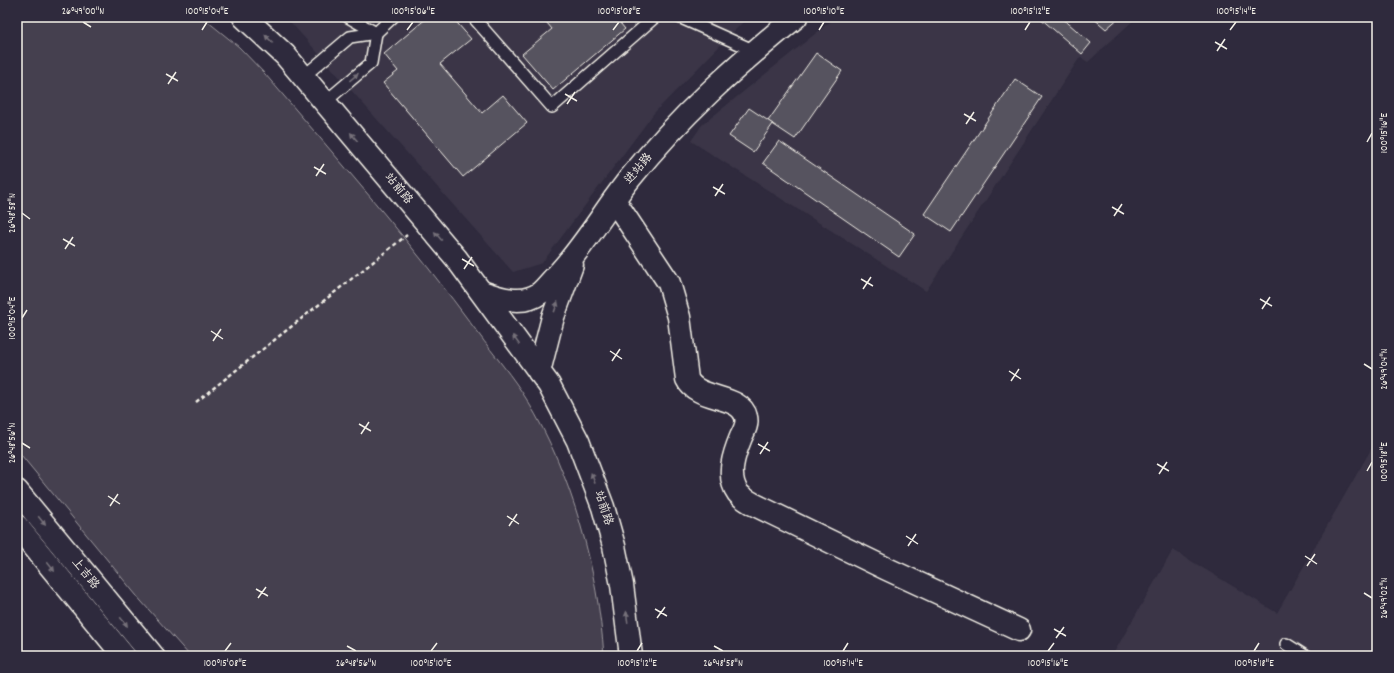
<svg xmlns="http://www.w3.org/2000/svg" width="1394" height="673" font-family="Dekko,'LXGW WenKai TC',sans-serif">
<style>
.built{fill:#3b3647}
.green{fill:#454050;stroke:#9c989c}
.building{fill:#56525f;stroke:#f4f1e8}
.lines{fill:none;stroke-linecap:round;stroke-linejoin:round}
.service-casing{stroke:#f4f1e8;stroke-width:14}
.minor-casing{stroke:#f4f1e8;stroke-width:25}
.tertiary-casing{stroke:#f4f1e8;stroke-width:25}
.secondary-casing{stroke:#f4f1e8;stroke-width:25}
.path{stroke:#f4f1e8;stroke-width:2.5;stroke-dasharray:4 3;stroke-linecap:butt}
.service{stroke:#2f2a3d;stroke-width:11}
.minor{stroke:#2f2a3d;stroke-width:22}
.tertiary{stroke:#2f2a3d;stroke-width:22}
.secondary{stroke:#2f2a3d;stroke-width:22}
.oneway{fill:#747079}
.ticks{fill:none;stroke:#f4f1e8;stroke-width:1.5}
.labels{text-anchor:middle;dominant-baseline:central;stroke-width:3;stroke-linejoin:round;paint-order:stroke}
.street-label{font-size:12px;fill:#f4f1e8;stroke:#2f2a3d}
.neatline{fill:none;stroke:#f4f1e8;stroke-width:1.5}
.ticks-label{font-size:10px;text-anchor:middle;fill:#f4f1e8}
</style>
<rect width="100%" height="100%" fill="#2f2a3d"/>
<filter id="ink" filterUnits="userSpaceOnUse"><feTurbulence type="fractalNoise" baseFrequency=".025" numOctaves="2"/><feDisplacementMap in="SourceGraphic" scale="8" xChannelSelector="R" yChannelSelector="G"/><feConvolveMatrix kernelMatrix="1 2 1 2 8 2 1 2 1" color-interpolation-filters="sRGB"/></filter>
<g filter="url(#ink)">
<g class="built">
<path d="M 286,17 L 735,17 L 743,22 L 654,113 L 542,263 L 513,272 Z"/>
<path d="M 836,17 L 1137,17 L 1088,62 L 1080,57 L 926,291 L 691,141 L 702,125 Z"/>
<path d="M 1377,439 L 1377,656 L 1112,656 L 1173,550 L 1277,613 Z"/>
</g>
<path class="green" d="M 17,17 L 202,17 L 239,47 L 265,74 C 338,159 412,243 478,333 C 494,355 513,377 527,400 C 572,474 598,570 604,656 L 190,656 L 141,601 L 17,450 Z"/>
<g class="building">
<path d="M 428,17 L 452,17 L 471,39 L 440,64 L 482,113 L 503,95 L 527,123 L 463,177 L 383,83 L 398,71 L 384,54 Z"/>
<path d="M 542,17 L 615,17 L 625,29 L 553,90 L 522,54 L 552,29 Z"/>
<path d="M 1039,17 L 1061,17 L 1091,43 L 1082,54 Z"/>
<path d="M 1092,17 L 1120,17 L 1106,29 Z"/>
<path d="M 816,53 L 842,71 L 795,139 L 768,121 Z"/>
<path d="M 1015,79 L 1042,97 L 951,232 L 924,214 Z"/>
<path d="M 749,108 L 773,124 L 753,152 L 729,136 Z"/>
<path d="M 779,141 L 915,234 L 899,257 L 763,163 Z"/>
</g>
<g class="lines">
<g class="service-casing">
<g id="service">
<path d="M 348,17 L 376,33"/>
<path d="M 473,17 L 552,107 L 655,17"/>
<path d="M 679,17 L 755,51"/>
<path d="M 303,77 L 350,37 L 376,33 L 393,17"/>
<path d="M 325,102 L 371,63 L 376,33"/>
<path d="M 1286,644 L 1305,656"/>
</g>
</g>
<g class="minor-casing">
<path id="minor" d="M 614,200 L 669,283 L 679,317 L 687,379 C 697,401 741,394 746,417 C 748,424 744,431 741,437 C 734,454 726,476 738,493 C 741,497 748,501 753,504 L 887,569 L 1019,630"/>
</g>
<g class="tertiary-casing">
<g id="tertiary">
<path d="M 244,17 L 285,55 L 456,258 L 549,385 L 578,441 L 603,507 L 614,546 L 622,585 L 631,656"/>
<path d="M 482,292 C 499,298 523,306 540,293 C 546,288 551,281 556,276 C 585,246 605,209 631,177 C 680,116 736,66 796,17"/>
<path d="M 539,372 L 553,317 L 572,265"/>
</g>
</g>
<g class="secondary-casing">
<g id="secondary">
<path d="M 17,491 L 153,656"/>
<path d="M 17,526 L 124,656"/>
</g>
</g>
<path class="path" d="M 196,402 L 407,235"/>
<use href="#service" class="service"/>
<use href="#minor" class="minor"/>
<use href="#tertiary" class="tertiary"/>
<use href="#secondary" class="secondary"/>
</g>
<defs><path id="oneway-solid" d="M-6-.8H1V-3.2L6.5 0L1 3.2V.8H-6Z"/></defs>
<g class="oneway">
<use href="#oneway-solid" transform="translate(269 39) rotate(-136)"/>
<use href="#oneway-solid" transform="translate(354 77) rotate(-40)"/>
<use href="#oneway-solid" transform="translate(354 137) rotate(-130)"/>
<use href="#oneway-solid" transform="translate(438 236) rotate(-130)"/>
<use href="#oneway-solid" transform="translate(556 307) rotate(-71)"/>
<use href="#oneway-solid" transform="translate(516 340) rotate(-126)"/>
<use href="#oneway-solid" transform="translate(593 478) rotate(-110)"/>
<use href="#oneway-solid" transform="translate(42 521) rotate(51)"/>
<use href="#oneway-solid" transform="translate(51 567) rotate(51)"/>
<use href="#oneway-solid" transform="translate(627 617) rotate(-97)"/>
<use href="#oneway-solid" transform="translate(124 622) rotate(51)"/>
</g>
</g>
<path class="ticks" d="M 83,22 L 91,27M 202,30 L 207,22M 407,30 L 413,22M 613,30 L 619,22M 819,30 L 824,22M 1025,30 L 1030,22M 1230,30 L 1236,22M 1215,42 L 1227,49M 1217,51 L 1225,39M 166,74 L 178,81M 168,84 L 176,72M 565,94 L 577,101M 567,104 L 575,92M 964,114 L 976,121M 966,124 L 974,112M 1367,142 L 1372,133M 314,167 L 326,174M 316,176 L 324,164M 713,187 L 725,194M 715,196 L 723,184M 1112,207 L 1124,214M 22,213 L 30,219M 1114,216 L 1122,204M 63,239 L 75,246M 65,249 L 73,237M 462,259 L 474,266M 464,269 L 472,257M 861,279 L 873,286M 863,289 L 871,277M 1260,299 L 1272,306M 1262,309 L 1270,297M 22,318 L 27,310M 211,331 L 223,339M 213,341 L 221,329M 610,351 L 622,359M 612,361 L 620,349M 1364,364 L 1372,369M 1009,371 L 1021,379M 1011,381 L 1019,369M 359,424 L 371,431M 361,434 L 369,422M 22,443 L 30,448M 758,444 L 770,451M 760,454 L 768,442M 1157,464 L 1169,471M 1367,471 L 1372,462M 1159,474 L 1167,462M 108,496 L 120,504M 110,506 L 118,494M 507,516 L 519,524M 509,526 L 517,514M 906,536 L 918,544M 908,546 L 916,534M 1305,556 L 1317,564M 1307,566 L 1315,554M 256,589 L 268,596M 1364,593 L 1372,598M 258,598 L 266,587M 655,609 L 667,616M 657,618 L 665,607M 1054,629 L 1066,636M 1056,638 L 1064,627M 347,646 L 356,651M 714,646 L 723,651M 225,651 L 231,643M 431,651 L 437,643M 637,651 L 642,643M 843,651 L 848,643M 1048,651 L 1054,643M 1254,651 L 1259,643"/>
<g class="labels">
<g class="street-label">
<text transform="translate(639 169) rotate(-51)">进站路</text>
<text transform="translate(398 189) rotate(50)">站前路</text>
<text transform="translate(603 508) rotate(72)">站前路</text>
<text transform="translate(85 574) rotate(51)">上吉路</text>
</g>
</g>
<rect width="1394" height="673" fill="none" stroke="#2f2a3d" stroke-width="44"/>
<rect x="22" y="22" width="1350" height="629" class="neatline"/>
<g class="ticks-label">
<text x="83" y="14">26°49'00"N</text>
<text x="207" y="14">100°15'04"E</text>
<text x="413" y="14">100°15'06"E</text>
<text x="619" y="14">100°15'08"E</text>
<text x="824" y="14">100°15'10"E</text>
<text x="1030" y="14">100°15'12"E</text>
<text x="1236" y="14">100°15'14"E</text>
<text transform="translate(1383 133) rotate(-90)" y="4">100°15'16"E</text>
<text transform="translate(11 213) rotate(-90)" y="4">26°48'58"N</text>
<text transform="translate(11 318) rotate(-90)" y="4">100°15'04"E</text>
<text transform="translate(1383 369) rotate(-90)" y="4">26°49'04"N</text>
<text transform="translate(11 443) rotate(-90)" y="4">26°48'56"N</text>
<text transform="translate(1383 462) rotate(-90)" y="4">100°15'18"E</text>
<text transform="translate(1383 598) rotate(-90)" y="4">26°49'02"N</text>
<text x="225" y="666">100°15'08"E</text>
<text x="356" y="666">26°48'56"N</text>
<text x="431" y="666">100°15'10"E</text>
<text x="637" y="666">100°15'12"E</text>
<text x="723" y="666">26°48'58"N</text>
<text x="843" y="666">100°15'14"E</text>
<text x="1048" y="666">100°15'16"E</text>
<text x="1254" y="666">100°15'18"E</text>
</g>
</svg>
